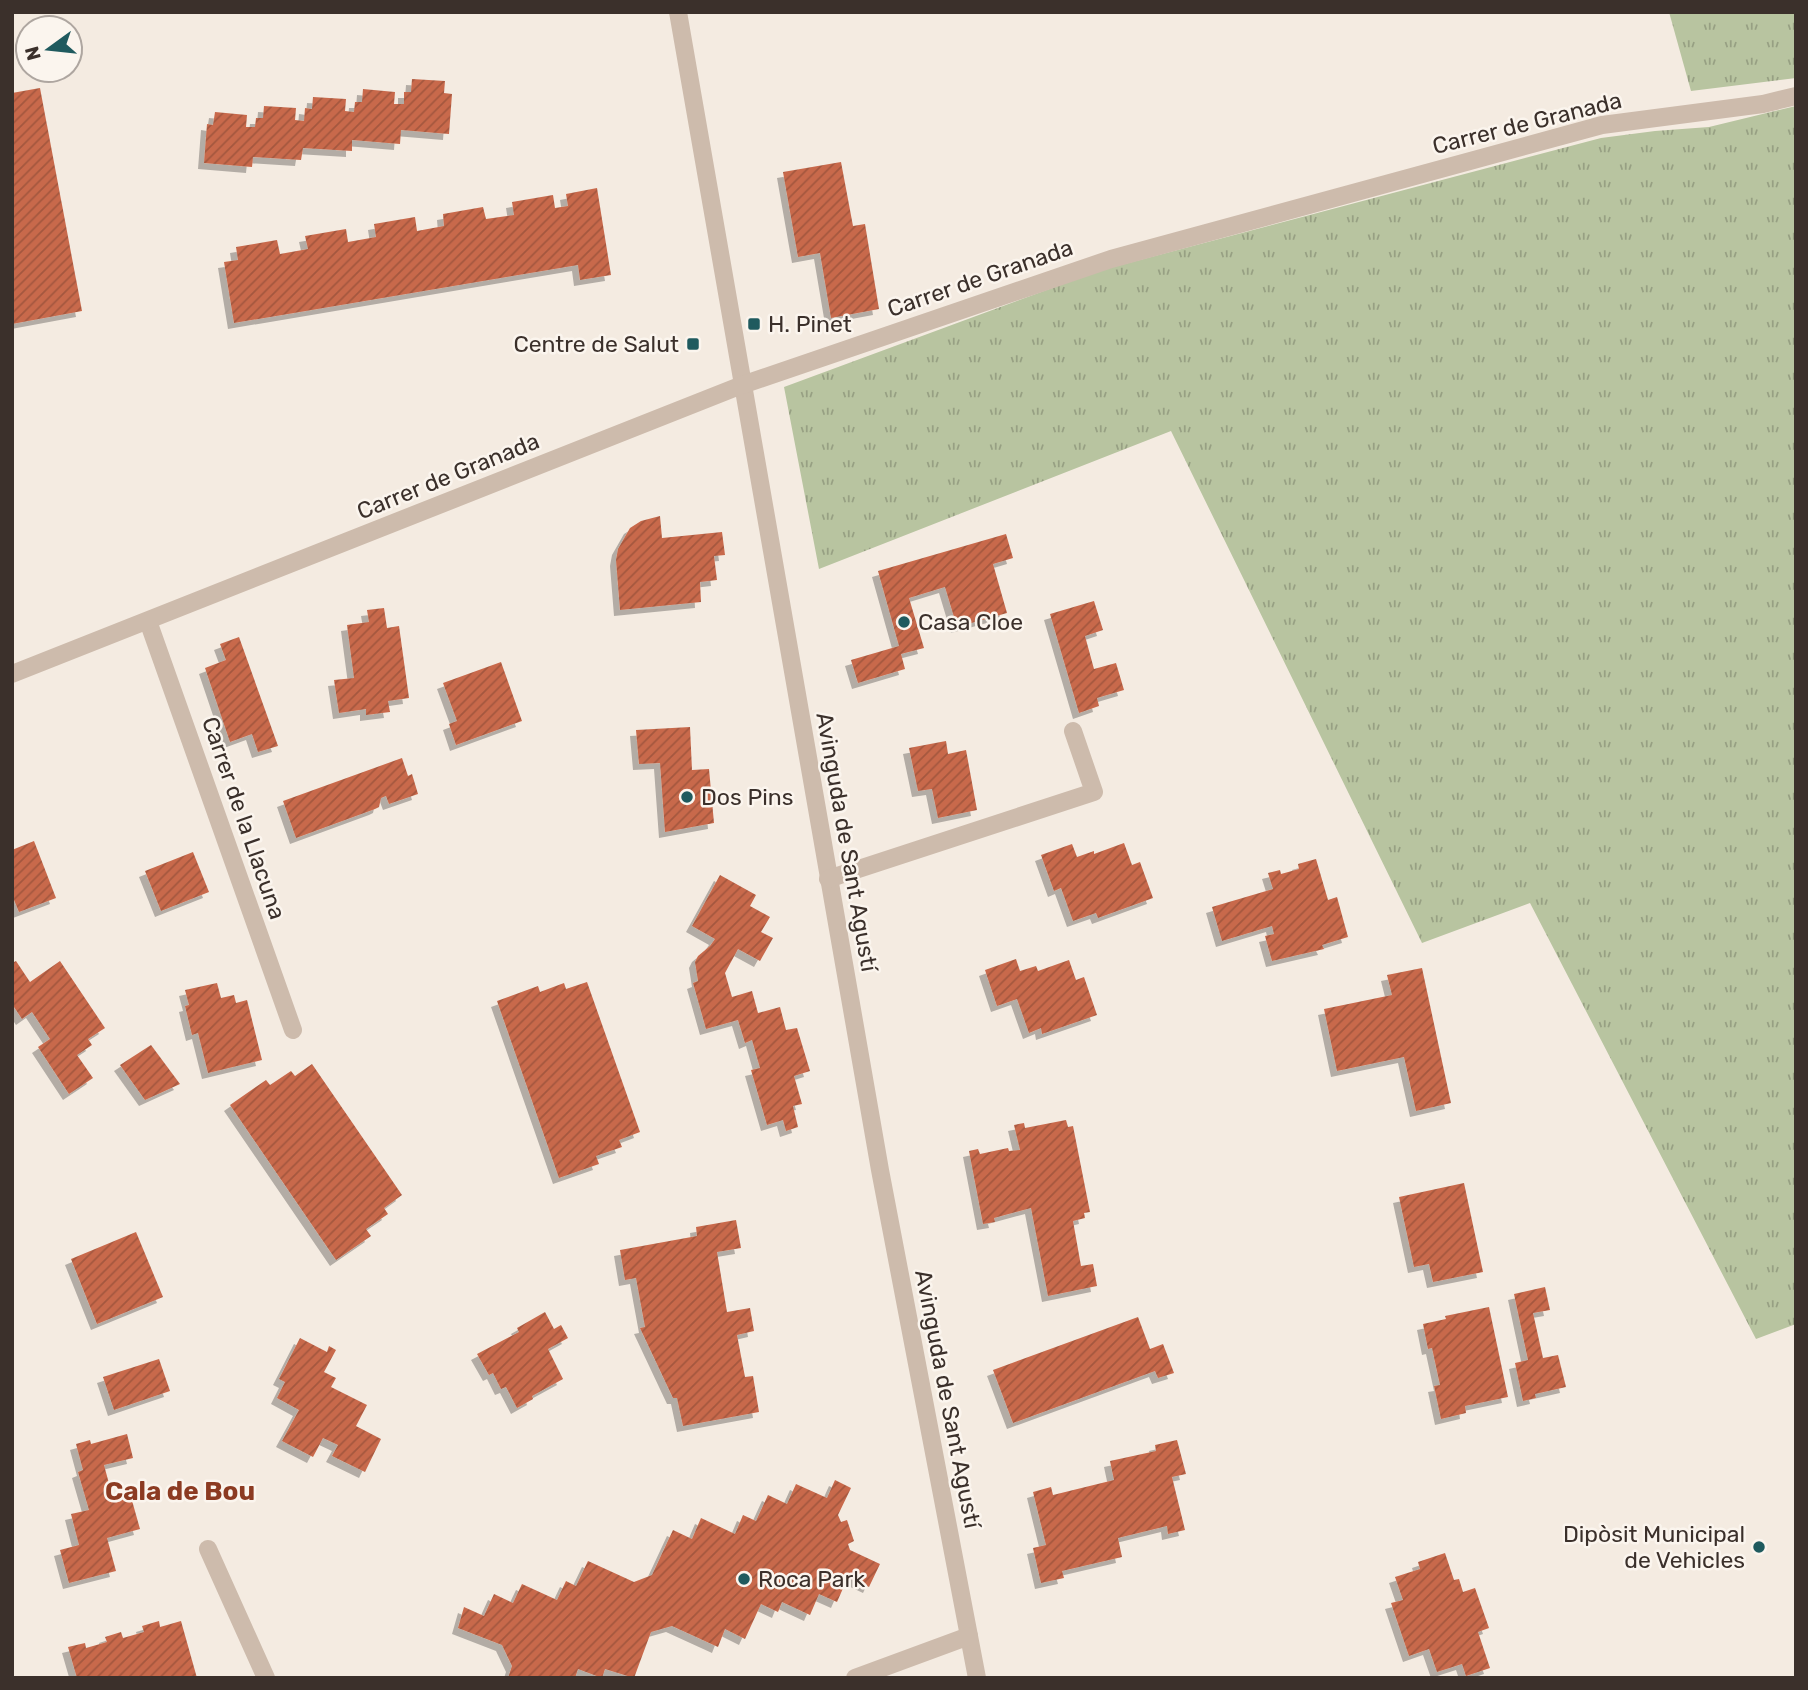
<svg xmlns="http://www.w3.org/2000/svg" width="1808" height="1690" font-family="Rubik,sans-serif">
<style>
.grass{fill:url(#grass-tufts)}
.building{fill:url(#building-hatch);filter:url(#shadow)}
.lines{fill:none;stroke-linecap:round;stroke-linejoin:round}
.minor{stroke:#cdbbac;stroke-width:18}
.poi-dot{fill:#1f5a5e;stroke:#fbf5ee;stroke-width:2.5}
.labels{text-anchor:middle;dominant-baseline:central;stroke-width:5;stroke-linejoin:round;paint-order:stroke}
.street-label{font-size:23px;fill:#3b302b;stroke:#fbf5ee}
.poi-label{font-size:23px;fill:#3b302b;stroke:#fbf5ee;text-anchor:start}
.quarter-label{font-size:26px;font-weight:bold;fill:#8c3b22;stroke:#fbf5ee}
</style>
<defs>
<pattern id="grass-tufts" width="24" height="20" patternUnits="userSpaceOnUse" patternTransform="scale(1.75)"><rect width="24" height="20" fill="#b8c4a0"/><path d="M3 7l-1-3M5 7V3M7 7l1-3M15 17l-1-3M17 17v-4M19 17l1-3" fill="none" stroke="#97a083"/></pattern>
<pattern id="building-hatch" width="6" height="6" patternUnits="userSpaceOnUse" patternTransform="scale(1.75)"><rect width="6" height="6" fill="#c8694b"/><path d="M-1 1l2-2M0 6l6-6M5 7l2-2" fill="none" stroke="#a4573f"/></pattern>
<filter id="shadow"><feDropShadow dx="-6" dy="6" stdDeviation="0" flood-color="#0004"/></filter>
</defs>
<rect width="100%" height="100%" fill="#f4ebe1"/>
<g class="grass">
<path d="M 1669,12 L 1796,12 L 1796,78 L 1691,91 Z"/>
<path d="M 1796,106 L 1796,1324 L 1756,1339 L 1530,903 L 1422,943 L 1171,431 L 819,569 L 784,387 L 1098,271 L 1601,138 L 1655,131 L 1709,127 Z"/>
</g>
<g class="building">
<path d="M 412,79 L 445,81 L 444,93 L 452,94 L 449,134 L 401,130 L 400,144 L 352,140 L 352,151 L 303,148 L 301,160 L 253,157 L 252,167 L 204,163 L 207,124 L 213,125 L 215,112 L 247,115 L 246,127 L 255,127 L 256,118 L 263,118 L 264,106 L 296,108 L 295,120 L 304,121 L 305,108 L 312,109 L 313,97 L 346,99 L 345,111 L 354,112 L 355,102 L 362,102 L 363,89 L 395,92 L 394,104 L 404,104 L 404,92 L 411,92 Z"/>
<path d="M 40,88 L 82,311 L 12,324 L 12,93 Z"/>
<path d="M 841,162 L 853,226 L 865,224 L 879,309 L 831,318 L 820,253 L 798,257 L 783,172 Z"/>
<path d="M 597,188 L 611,275 L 580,280 L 578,265 L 234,323 L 224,262 L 238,260 L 236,247 L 277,240 L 280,254 L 308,249 L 305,236 L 346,229 L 348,242 L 376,237 L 374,224 L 415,217 L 417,231 L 444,226 L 443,214 L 483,207 L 486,219 L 514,215 L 512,202 L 553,195 L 555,208 L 568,206 L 566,194 Z"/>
<path d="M 660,516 L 662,538 L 722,532 L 725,555 L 714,556 L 717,580 L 700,582 L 701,602 L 620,610 L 616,560 L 618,549 L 630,528 L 641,521 Z"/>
<path d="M 1006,534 L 1013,558 L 993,564 L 1007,613 L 957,627 L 945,587 L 909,598 L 924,648 L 901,654 L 905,669 L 858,683 L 851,660 L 899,646 L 878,571 Z"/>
<path d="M 1094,601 L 1103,630 L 1085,636 L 1094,669 L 1116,663 L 1124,690 L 1097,698 L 1099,706 L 1079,713 L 1050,614 Z"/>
<path d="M 384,608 L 387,628 L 399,626 L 409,698 L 388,701 L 390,712 L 366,715 L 366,709 L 339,713 L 334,680 L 354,678 L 347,625 L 369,622 L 367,610 Z"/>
<path d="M 239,637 L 278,746 L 258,752 L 252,734 L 230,742 L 205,668 L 226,660 L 220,644 Z"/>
<path d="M 501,662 L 522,721 L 456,745 L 449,724 L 457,721 L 443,683 Z"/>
<path d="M 690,727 L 692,770 L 709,769 L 714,823 L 665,832 L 660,763 L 639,764 L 636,730 Z"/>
<path d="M 946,741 L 948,754 L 966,750 L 977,810 L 938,818 L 932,789 L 918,791 L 909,748 Z"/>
<path d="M 402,758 L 408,776 L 412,774 L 418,794 L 389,804 L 386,796 L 381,798 L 379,807 L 375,809 L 296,838 L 283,801 Z"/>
<path d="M 34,841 L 56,898 L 19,912 L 12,895 L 12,850 Z"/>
<path d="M 1124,843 L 1132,865 L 1140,862 L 1153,898 L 1098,918 L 1096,913 L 1073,921 L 1061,888 L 1054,891 L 1041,855 L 1072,844 L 1077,857 L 1094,851 L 1094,854 Z"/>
<path d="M 193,852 L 209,892 L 161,911 L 145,871 Z"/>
<path d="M 1316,859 L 1328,900 L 1337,897 L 1348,937 L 1322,945 L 1324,949 L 1272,961 L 1265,936 L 1274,934 L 1272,926 L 1222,941 L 1212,907 L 1273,889 L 1268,873 L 1280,870 L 1281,874 L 1299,869 L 1298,864 Z"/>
<path d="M 720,875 L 756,895 L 750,906 L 770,917 L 761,932 L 773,938 L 760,961 L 738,949 L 725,973 L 732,997 L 752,991 L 758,1013 L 780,1007 L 786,1030 L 797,1028 L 810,1071 L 794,1076 L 802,1104 L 793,1106 L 798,1127 L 786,1131 L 783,1120 L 767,1125 L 751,1070 L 760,1068 L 752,1040 L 745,1043 L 738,1020 L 706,1029 L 693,983 L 698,981 L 695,962 L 698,956 L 710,946 L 715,939 L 692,926 Z"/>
<path d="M 1016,959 L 1020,971 L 1036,966 L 1038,971 L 1069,960 L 1076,980 L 1084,977 L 1097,1015 L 1042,1034 L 1041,1028 L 1029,1033 L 1017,999 L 997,1006 L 985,970 Z"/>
<path d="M 16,961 L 30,982 L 60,961 L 105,1028 L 88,1039 L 92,1045 L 77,1055 L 93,1078 L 69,1094 L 38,1047 L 50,1039 L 32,1012 L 22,1019 L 12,1004 L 12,963 Z"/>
<path d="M 1422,968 L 1451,1103 L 1416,1111 L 1404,1057 L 1337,1071 L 1324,1009 L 1392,995 L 1387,975 Z"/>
<path d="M 587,982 L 640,1132 L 619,1140 L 622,1147 L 596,1156 L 599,1164 L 559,1178 L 497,1001 L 538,986 L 540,992 L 564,983 L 566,989 Z"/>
<path d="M 217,983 L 221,998 L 234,995 L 236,1003 L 247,1000 L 262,1060 L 208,1073 L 198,1033 L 192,1035 L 185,1006 L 189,1005 L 185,990 Z"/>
<path d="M 151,1045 L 180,1084 L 145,1100 L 120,1065 Z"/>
<path d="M 312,1064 L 402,1195 L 384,1208 L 388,1214 L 366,1229 L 371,1236 L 336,1260 L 230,1105 L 266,1080 L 270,1085 L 291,1071 L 295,1076 Z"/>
<path d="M 1066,1120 L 1068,1127 L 1073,1126 L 1090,1212 L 1084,1213 L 1085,1218 L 1073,1221 L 1081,1266 L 1093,1264 L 1097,1286 L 1048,1296 L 1031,1208 L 994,1218 L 995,1222 L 983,1224 L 969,1151 L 978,1149 L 980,1154 L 1008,1148 L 1009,1151 L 1020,1150 L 1014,1125 L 1024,1123 L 1025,1128 Z"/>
<path d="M 1464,1183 L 1483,1272 L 1433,1282 L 1429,1264 L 1414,1267 L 1399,1197 Z"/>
<path d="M 736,1220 L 741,1248 L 717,1252 L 727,1312 L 750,1308 L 754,1331 L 737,1335 L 745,1377 L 753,1376 L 759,1412 L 683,1426 L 677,1398 L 673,1398 L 640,1328 L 645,1327 L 636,1278 L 625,1280 L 620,1250 L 697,1236 L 696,1227 Z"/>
<path d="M 136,1232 L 163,1297 L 97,1324 L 71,1259 Z"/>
<path d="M 1545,1287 L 1550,1310 L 1533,1313 L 1543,1358 L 1558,1355 L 1566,1387 L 1535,1394 L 1536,1398 L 1523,1401 L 1515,1363 L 1528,1360 L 1514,1294 Z"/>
<path d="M 1489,1307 L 1508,1397 L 1465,1406 L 1466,1413 L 1441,1419 L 1434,1386 L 1440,1385 L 1432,1348 L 1428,1349 L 1423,1324 L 1446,1319 L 1445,1316 Z"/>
<path d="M 545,1312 L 554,1329 L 561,1325 L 568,1338 L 548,1349 L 563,1379 L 532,1396 L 533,1399 L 517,1408 L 506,1387 L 501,1389 L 493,1373 L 489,1375 L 477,1354 L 519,1332 L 517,1328 Z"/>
<path d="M 1138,1317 L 1150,1349 L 1163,1344 L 1174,1373 L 1158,1378 L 1155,1371 L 1013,1423 L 993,1370 Z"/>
<path d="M 300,1338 L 327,1352 L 329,1346 L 336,1350 L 324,1372 L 336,1378 L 331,1387 L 367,1405 L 356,1426 L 381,1439 L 365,1472 L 332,1456 L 338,1445 L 323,1438 L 313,1457 L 282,1441 L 299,1410 L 277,1398 L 285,1382 L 279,1379 Z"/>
<path d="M 159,1359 L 170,1391 L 114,1410 L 103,1377 Z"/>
<path d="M 127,1434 L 133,1458 L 104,1465 L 114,1502 L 131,1497 L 140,1529 L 107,1538 L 116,1571 L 69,1583 L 60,1550 L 79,1545 L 71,1514 L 89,1510 L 78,1472 L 83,1470 L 76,1444 L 90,1440 L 91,1444 Z"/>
<path d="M 1177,1440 L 1186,1474 L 1172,1477 L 1185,1530 L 1168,1534 L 1167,1526 L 1118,1538 L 1122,1557 L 1062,1571 L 1064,1578 L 1041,1583 L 1033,1548 L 1046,1545 L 1033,1492 L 1051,1487 L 1053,1495 L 1114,1480 L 1110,1461 L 1156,1451 L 1155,1445 Z"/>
<path d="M 835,1480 L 851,1488 L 838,1515 L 841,1522 L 847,1520 L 854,1541 L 848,1544 L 850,1550 L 880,1564 L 869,1587 L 848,1577 L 837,1602 L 819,1594 L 810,1615 L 782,1602 L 778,1612 L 761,1604 L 745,1639 L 725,1629 L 718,1647 L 672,1626 L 651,1632 L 634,1678 L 605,1669 L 602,1678 L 578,1669 L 575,1678 L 508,1678 L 512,1666 L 502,1645 L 458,1628 L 464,1607 L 484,1616 L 494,1594 L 513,1603 L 522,1584 L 557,1600 L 566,1581 L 576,1586 L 588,1561 L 634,1582 L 652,1575 L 673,1530 L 692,1539 L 701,1518 L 735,1534 L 743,1515 L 756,1521 L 768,1495 L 787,1504 L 796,1484 L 827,1498 Z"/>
<path d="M 1445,1553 L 1454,1580 L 1459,1579 L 1463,1592 L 1475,1588 L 1489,1628 L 1478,1632 L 1490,1668 L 1466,1676 L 1462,1664 L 1437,1672 L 1429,1649 L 1409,1656 L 1391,1603 L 1403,1600 L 1395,1577 L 1420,1569 L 1418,1562 Z"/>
<path d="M 159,1621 L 160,1627 L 181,1621 L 197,1678 L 77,1678 L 68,1647 L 85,1643 L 86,1648 L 107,1642 L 105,1637 L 121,1632 L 123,1638 L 144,1632 L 142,1626 Z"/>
</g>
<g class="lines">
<g class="minor">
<path d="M 678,12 L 880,1170 L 977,1678"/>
<path d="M 148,621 L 293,1030"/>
<path d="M 12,674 L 742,385 L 1111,259 L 1602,125 L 1763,104 L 1796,96"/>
<path d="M 828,879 L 1094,792 L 1073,731"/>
<path d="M 208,1549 L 266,1678"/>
<path d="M 855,1678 L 969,1636"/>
</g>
</g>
<g class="poi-dot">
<rect x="747" y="317" width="14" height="14" rx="3.5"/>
<rect x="686" y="337" width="14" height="14" rx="3.5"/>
<circle cx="904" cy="622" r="7"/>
<circle cx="687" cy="797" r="7"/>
<circle cx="1759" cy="1547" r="7"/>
<circle cx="744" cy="1579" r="7"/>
</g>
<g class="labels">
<g class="street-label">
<text transform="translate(1527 123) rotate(-14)">Carrer de Granada</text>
<text transform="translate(980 278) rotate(-19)">Carrer de Granada</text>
<text transform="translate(448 476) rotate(-22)">Carrer de Granada</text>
<text transform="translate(244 818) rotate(71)">Carrer de la Llacuna</text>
<text transform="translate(847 842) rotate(80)">Avinguda de Sant Agustí</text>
<text transform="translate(948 1399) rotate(79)">Avinguda de Sant Agustí</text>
</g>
<g class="poi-label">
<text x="768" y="324">H. Pinet</text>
<text x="679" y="344" text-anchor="end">Centre de Salut</text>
<text x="918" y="622">Casa Cloe</text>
<text x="701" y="797">Dos Pins</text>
<text x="1745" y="1534" text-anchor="end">Dipòsit Municipal<tspan x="1745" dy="26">de Vehicles</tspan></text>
<text x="758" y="1579">Roca Park</text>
</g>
<g class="quarter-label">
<text x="180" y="1491">Cala de Bou</text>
</g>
</g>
<rect width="1808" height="1690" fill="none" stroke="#3b302b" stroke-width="28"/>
<g transform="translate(49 49) rotate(255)"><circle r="33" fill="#fbf5ee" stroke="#aea6a0" stroke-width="2"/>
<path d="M0-5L12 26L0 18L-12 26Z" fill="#1f5a5e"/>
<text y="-10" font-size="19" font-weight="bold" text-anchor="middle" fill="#3b302b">N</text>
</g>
</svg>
